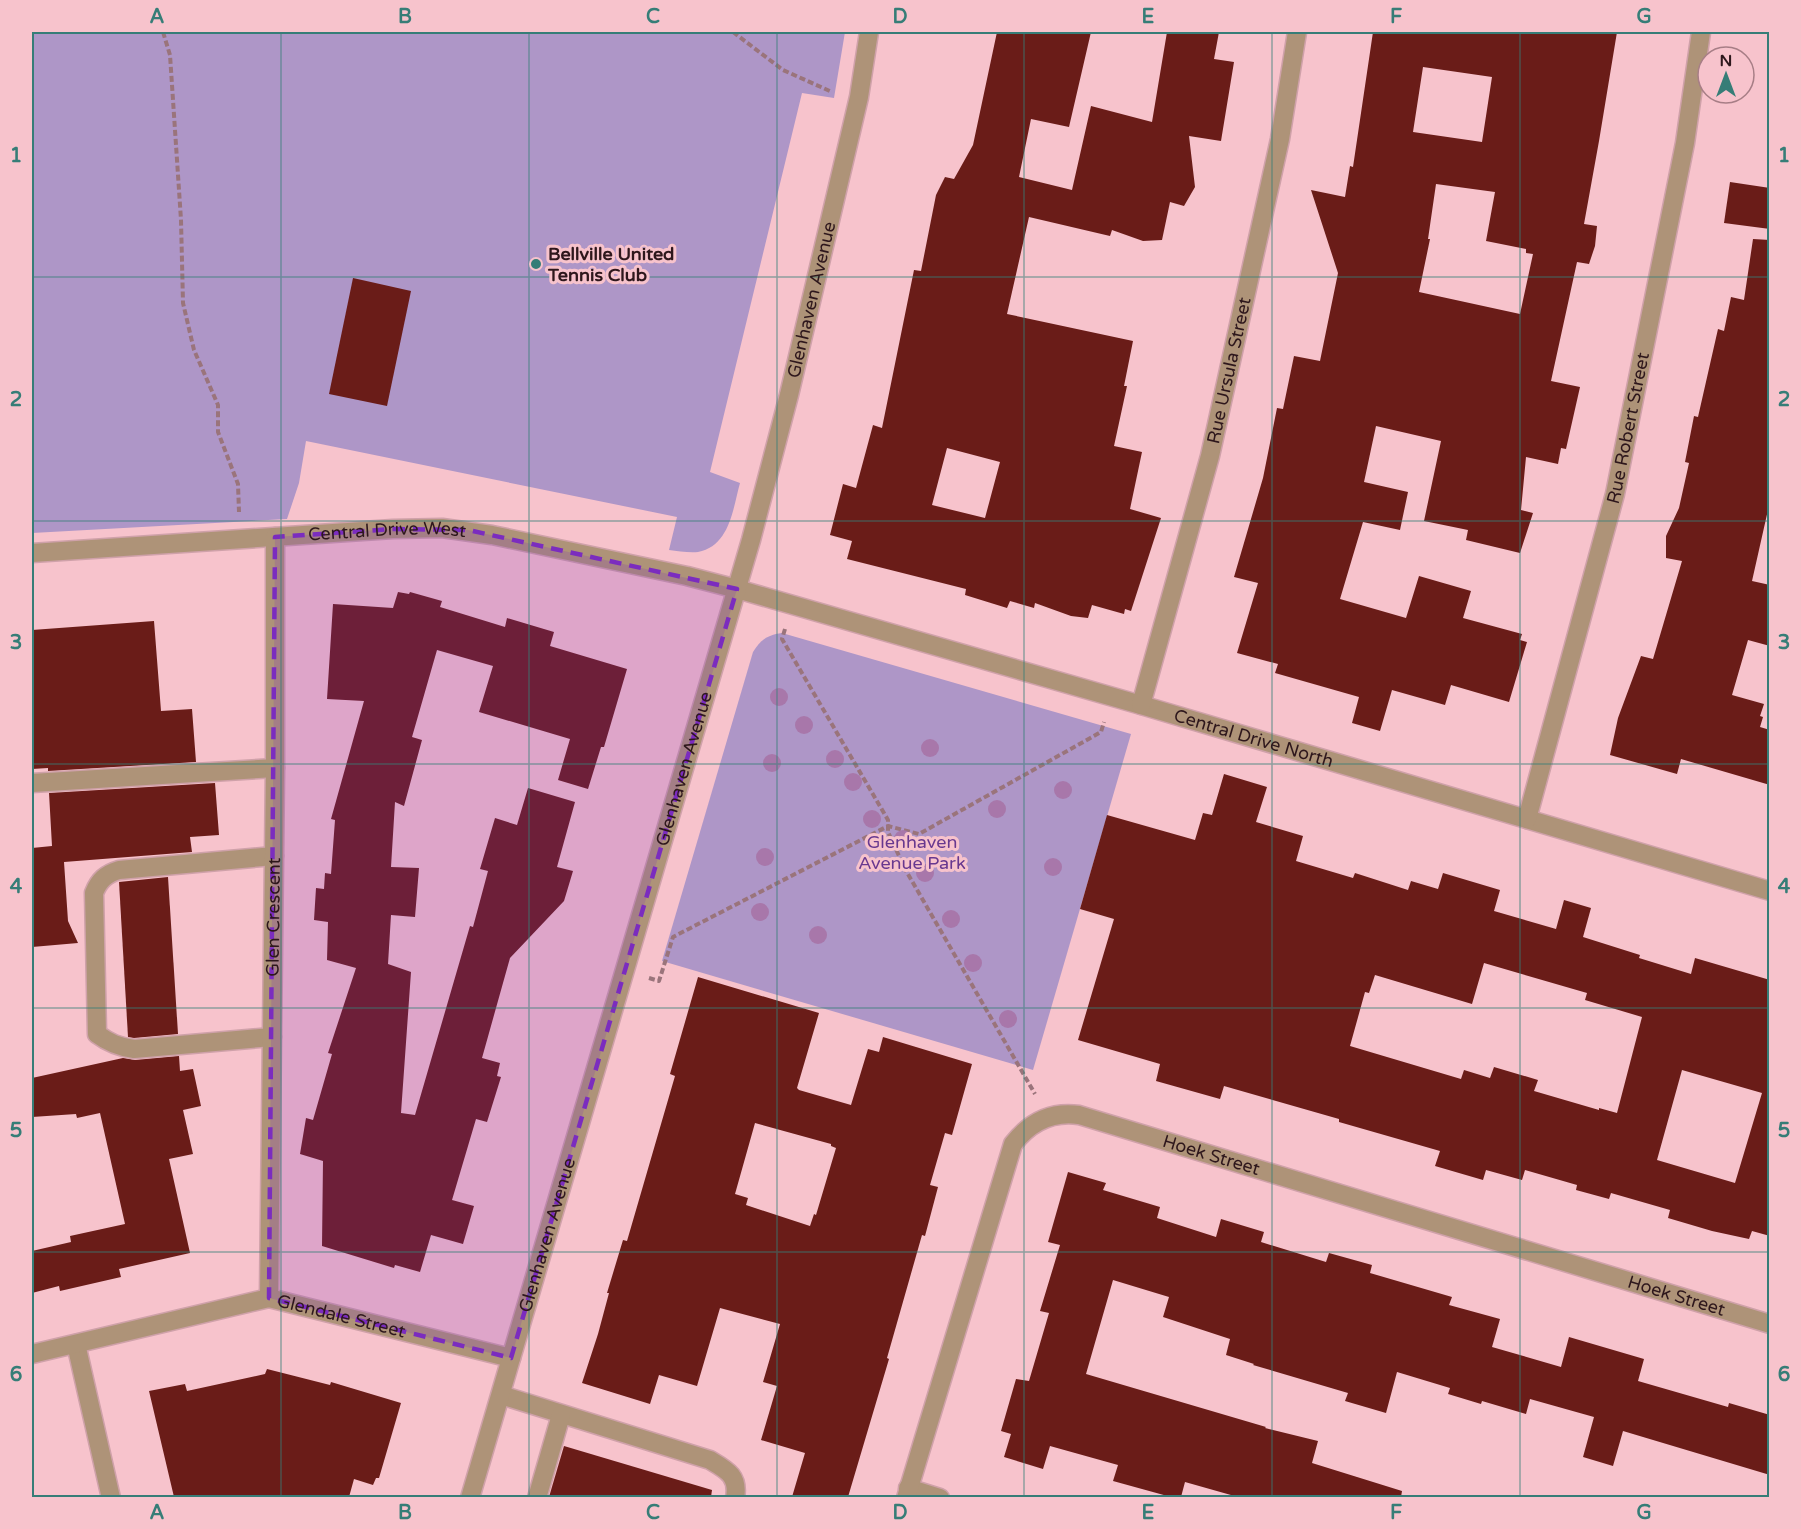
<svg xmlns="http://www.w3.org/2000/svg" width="1801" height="1529" font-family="'Varela Round',sans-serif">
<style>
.green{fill:#ae96c7}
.building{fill:#6a1c18;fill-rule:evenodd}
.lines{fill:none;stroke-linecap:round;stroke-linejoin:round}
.service-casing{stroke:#cfa1a9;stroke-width:21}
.minor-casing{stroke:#cfa1a9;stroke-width:21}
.path{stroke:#9a747b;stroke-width:4;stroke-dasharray:6 3;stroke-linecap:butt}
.service{stroke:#ae9378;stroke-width:18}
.minor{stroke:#ae9378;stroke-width:18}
.tree{fill:#a877aa}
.marked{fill:#7b2cbf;fill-opacity:0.2;stroke:#7b2cbf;stroke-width:4.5;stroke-dasharray:12 8;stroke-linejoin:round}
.grid{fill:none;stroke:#367d77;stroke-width:1.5;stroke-opacity:0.55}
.poi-dot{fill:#367d77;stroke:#f7c3cc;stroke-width:2}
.labels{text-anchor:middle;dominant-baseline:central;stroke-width:6;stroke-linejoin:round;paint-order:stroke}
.poi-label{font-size:18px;font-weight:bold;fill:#2e171c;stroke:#f7c3cc;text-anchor:start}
.street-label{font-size:18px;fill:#2e171c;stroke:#f7c3cc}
.park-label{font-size:18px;fill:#68388f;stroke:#f7c3cc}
.neatline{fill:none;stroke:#367d77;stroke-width:2}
.grid-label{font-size:20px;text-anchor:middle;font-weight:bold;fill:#367d77}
</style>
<rect width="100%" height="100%" fill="#f7c3cc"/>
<g class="green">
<path d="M 32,32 L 845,32 L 834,98 L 802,93 L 710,472 L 740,483 C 733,508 730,546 698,552 C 689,553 678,551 669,550 L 677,517 L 306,441 L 299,483 L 287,519 L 32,533 Z"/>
<path d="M 782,633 L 1131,734 L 1033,1070 L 662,961 L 753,652 C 761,639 768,635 782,633 Z"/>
</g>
<g class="building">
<path d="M 997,32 L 1091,32 L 1069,127 L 1031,119 L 1019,177 L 1072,190 L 1091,106 L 1152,122 L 1167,32 L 1219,32 L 1214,59 L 1234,62 L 1221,141 L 1189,136 L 1195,187 L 1184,206 L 1170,202 L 1162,240 L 1143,241 L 1112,230 L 1110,236 L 1029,217 L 1007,314 L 1133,341 L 1124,386 L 1127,386 L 1114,446 L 1142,452 L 1130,509 L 1161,518 L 1131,611 L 1125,609 L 1124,614 L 1092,605 L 1088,618 L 1071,616 L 1035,603 L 1034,608 L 1010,601 L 1007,608 L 965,595 L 966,589 L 847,559 L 852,541 L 830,535 L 843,484 L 856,488 L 873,425 L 882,428 L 914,270 L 921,271 L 936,195 L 945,177 L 954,179 L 973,145 ZM 947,448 L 1000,462 L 985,518 L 932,505 Z"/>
<path d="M 1373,32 L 1617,32 L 1599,141 L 1584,224 L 1597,226 L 1595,246 L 1589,264 L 1577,262 L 1551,381 L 1580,387 L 1566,449 L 1561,448 L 1558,464 L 1526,457 L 1521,510 L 1533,513 L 1520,553 L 1466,540 L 1468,530 L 1424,521 L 1441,441 L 1376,426 L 1364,482 L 1408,492 L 1400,530 L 1363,522 L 1340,599 L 1406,618 L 1419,576 L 1471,591 L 1463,618 L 1522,634 L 1520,640 L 1527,642 L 1509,702 L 1451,685 L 1445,705 L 1392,690 L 1380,731 L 1352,723 L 1359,697 L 1275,673 L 1278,664 L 1237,653 L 1258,583 L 1234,577 L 1263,478 L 1277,408 L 1283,409 L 1294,356 L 1320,361 L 1338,273 L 1311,190 L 1345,197 L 1350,166 L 1353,167 ZM 1423,67 L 1492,77 L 1482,142 L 1413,132 ZM 1436,184 L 1495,192 L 1486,241 L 1526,249 L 1526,253 L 1533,254 L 1520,314 L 1419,292 L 1430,239 L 1428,239 Z"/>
<path d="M 1730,182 L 1770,188 L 1770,229 L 1724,223 Z"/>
<path d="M 1753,239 L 1770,240 L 1770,501 L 1752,581 L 1770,585 L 1770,646 L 1748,640 L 1732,695 L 1764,704 L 1760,716 L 1763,717 L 1760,727 L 1770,730 L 1770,785 L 1681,759 L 1677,774 L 1610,755 L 1618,718 L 1641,656 L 1653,659 L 1682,561 L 1666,558 L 1666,536 L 1679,508 L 1689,463 L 1685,462 L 1694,416 L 1698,417 L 1718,329 L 1724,331 L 1731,297 L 1744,300 Z"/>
<path d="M 353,278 L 411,291 L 387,406 L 329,394 Z"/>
<path d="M 398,592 L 409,594 L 410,592 L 442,601 L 440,607 L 505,627 L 507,618 L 554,632 L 550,646 L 627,669 L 604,747 L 601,747 L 588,789 L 558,780 L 570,739 L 479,712 L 493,666 L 437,650 L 412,737 L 422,740 L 404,806 L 395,802 L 391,867 L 419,868 L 415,917 L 391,915 L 388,964 L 411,972 L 401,1113 L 415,1115 L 470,926 L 473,927 L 488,871 L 480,869 L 495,818 L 517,825 L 528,788 L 575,802 L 557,867 L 573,871 L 564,901 L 510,958 L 482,1058 L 500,1063 L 497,1076 L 501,1077 L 487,1122 L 476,1119 L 452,1200 L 474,1206 L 463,1244 L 431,1235 L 420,1272 L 395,1265 L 394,1268 L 322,1246 L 323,1161 L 300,1154 L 306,1118 L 313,1120 L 332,1054 L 328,1053 L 356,968 L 327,960 L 328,922 L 314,920 L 316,888 L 324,889 L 325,873 L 331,874 L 335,820 L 331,819 L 364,701 L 327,699 L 333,604 L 393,608 Z"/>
<path d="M 154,621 L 161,711 L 192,709 L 196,762 L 48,771 L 48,768 L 32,769 L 32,630 Z"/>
<path d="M 1224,774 L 1267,787 L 1256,822 L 1303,836 L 1296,861 L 1353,878 L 1355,873 L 1408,890 L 1411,881 L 1438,889 L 1443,873 L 1500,890 L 1494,911 L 1556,929 L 1564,900 L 1591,908 L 1583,937 L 1640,955 L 1639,958 L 1691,974 L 1695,958 L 1770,980 L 1770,1236 L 1752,1231 L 1749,1239 L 1712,1231 L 1668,1218 L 1670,1210 L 1611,1193 L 1609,1199 L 1576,1190 L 1577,1185 L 1525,1170 L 1522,1180 L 1486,1170 L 1483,1180 L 1435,1166 L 1440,1151 L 1339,1122 L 1339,1119 L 1224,1086 L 1220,1099 L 1156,1081 L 1160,1064 L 1078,1040 L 1114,919 L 1080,909 L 1107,815 L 1195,840 L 1203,813 L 1212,815 ZM 1484,963 L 1587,993 L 1585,1000 L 1642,1017 L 1617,1113 L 1599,1108 L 1599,1110 L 1534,1091 L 1538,1080 L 1494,1067 L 1490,1078 L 1464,1070 L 1461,1079 L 1350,1046 L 1365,992 L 1369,993 L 1375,975 L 1472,1004 ZM 1682,1070 L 1762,1093 L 1735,1183 L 1657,1160 Z"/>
<path d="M 215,783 L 219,835 L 190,837 L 192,852 L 64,862 L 68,921 L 78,943 L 32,947 L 32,848 L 52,846 L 49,793 Z"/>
<path d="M 168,877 L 178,1034 L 134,1038 L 128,1037 L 119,882 Z"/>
<path d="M 698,977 L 819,1013 L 797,1088 L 799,1090 L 851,1105 L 868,1049 L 879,1052 L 883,1037 L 972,1064 L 952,1135 L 945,1133 L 930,1185 L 938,1187 L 925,1236 L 922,1235 L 887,1358 L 889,1359 L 848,1497 L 792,1497 L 805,1453 L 761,1440 L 777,1386 L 763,1382 L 780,1324 L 720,1308 L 697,1386 L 659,1375 L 650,1404 L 582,1383 L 598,1334 L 609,1293 L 607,1293 L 623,1240 L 627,1241 L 675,1076 L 670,1074 ZM 755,1123 L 831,1144 L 831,1146 L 836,1148 L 816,1215 L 814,1214 L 810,1226 L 746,1205 L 748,1198 L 735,1194 Z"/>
<path d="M 179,1056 L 180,1071 L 193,1069 L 201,1106 L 183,1110 L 193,1154 L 169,1159 L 190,1253 L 119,1269 L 121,1277 L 60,1291 L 59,1286 L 32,1293 L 32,1251 L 71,1242 L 70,1236 L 125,1224 L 100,1113 L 77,1118 L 76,1114 L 32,1117 L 32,1078 L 123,1058 L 135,1060 Z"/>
<path d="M 1068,1172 L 1106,1183 L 1103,1190 L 1160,1207 L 1157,1218 L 1216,1237 L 1221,1219 L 1264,1232 L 1261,1242 L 1326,1262 L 1329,1253 L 1372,1265 L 1370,1273 L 1452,1297 L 1449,1305 L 1500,1319 L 1492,1347 L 1561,1367 L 1569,1337 L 1644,1359 L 1638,1381 L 1728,1407 L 1729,1403 L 1770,1415 L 1770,1475 L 1623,1431 L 1613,1466 L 1583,1457 L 1594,1417 L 1530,1399 L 1526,1414 L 1482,1401 L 1481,1404 L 1448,1394 L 1450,1388 L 1397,1372 L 1386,1413 L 1345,1401 L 1348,1393 L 1253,1365 L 1254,1364 L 1226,1355 L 1230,1339 L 1163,1317 L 1169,1297 L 1113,1280 L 1086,1374 L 1266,1427 L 1265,1428 L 1318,1441 L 1312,1463 L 1402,1491 L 1401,1497 L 1238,1497 L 1185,1482 L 1181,1497 L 1171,1497 L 1113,1481 L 1118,1465 L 1050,1446 L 1043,1469 L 1004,1457 L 1011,1434 L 1001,1431 L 1016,1379 L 1029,1381 L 1049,1313 L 1040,1311 L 1060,1245 L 1048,1242 Z"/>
<path d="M 267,1369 L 330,1385 L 331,1382 L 401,1403 L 379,1478 L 376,1478 L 373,1485 L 354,1479 L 349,1497 L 174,1497 L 149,1391 L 185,1384 L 187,1391 L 265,1374 Z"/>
<path d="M 564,1446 L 712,1490 L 711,1497 L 549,1497 Z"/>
</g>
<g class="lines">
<g class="service-casing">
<g id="service">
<path d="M 32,783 L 275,768"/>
<path d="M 272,1037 L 134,1049 C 119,1047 109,1043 97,1034 L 94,893 C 99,880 106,874 119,870 L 274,856"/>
<path d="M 501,1395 L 710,1460 C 727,1470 739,1476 735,1498"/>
<path d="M 537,1498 L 561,1415"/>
</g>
</g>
<g class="minor-casing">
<g id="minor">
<path id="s1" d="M 32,553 L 393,529 L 442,528 L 492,535 L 687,576 L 737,589 L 1141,705 L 1770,891"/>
<path id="s2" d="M 1141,705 L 1210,456 L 1280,139 L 1297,32"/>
<path id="s3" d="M 1527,819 L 1615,494 L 1685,143 L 1701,32"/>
<path id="s4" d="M 269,1298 L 275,768 L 275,537"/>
<path d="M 76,1344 L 111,1498"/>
<path id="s5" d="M 32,1354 L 269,1298 L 511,1358"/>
<path d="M 908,1488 L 940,1498"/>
<path id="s6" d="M 470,1498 L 751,540 L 789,395 L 859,97 L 869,32"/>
<path id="s7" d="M 906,1498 L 1013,1144 C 1030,1122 1051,1111 1079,1115 L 1770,1324"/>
</g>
</g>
<g class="path">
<path d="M 163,32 L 170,55 L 181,220 L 183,303 L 194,350 L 218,405 L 218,432 L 238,484 L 239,512"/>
<path d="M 733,32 L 783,70 L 832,92"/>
<path d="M 785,629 L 782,639 L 888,820 L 888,832 L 905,869 L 1035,1094"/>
<path d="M 649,978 L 659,981 L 673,937 L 888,826 L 919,834 L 1101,732 L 1104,722"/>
</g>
<use href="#service" class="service"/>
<use href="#minor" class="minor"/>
</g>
<g class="tree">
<circle cx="779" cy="697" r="9"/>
<circle cx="804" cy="725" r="9"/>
<circle cx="930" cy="748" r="9"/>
<circle cx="835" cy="759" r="9"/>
<circle cx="772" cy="763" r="9"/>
<circle cx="853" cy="782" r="9"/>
<circle cx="1063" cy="790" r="9"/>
<circle cx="997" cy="809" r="9"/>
<circle cx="872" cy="819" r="9"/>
<circle cx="903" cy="839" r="9"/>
<circle cx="765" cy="857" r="9"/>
<circle cx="1053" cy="867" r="9"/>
<circle cx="925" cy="873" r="9"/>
<circle cx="760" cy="912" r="9"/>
<circle cx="951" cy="919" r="9"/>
<circle cx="818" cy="935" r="9"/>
<circle cx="973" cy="963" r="9"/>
<circle cx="1008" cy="1019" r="9"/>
</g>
<path class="marked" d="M 393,529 L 468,530 L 737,589 L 511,1358 L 269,1298 L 275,537 Z"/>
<path class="grid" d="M 281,32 L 281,1498M 529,32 L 529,1498M 777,32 L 777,1498M 1024,32 L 1024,1498M 1272,32 L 1272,1498M 1520,32 L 1520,1498M 32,277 L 1770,277M 32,521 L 1770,521M 32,764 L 1770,764M 32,1008 L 1770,1008M 32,1252 L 1770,1252"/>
<circle class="poi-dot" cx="536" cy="264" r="6"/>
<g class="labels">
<g class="poi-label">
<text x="548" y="254">Bellville United<tspan x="548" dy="21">Tennis Club</tspan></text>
</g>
<g class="street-label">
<text stroke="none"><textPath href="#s6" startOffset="1246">Glenhaven Avenue</textPath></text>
<text stroke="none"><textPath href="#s2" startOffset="346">Rue Ursula Street</textPath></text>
<text stroke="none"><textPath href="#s3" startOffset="404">Rue Robert Street</textPath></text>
<text stroke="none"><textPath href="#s1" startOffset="356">Central Drive West</textPath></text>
<text stroke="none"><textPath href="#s1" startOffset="1250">Central Drive North</textPath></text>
<text stroke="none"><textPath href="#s6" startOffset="760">Glenhaven Avenue</textPath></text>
<text stroke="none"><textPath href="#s4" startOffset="381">Glen Crescent</textPath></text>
<text stroke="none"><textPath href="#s7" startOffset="584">Hoek Street</textPath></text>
<text stroke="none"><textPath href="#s6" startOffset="274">Glenhaven Avenue</textPath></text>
<text stroke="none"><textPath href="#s7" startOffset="1070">Hoek Street</textPath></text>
<text stroke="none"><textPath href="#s5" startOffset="318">Glendale Street</textPath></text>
</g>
<g class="park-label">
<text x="912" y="842">Glenhaven<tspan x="912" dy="21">Avenue Park</tspan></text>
</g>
</g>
<rect width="1801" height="1529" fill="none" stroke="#f7c3cc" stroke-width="66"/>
<g transform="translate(1726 75)"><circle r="28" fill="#f7c3cc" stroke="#a77e86" stroke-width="1.5"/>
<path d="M0-4.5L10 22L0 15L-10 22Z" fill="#367d77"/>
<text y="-9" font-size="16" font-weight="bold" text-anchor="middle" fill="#2e171c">N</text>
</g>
<rect x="33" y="33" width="1735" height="1463" class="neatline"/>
<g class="grid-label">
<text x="157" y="23">A</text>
<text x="405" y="23">B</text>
<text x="653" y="23">C</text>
<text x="900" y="23">D</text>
<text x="1148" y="23">E</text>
<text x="1396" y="23">F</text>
<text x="1644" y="23">G</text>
<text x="16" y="162">1</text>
<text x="1784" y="162">1</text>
<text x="16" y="406">2</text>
<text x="1784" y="406">2</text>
<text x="16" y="649">3</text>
<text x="1784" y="649">3</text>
<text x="16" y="893">4</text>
<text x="1784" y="893">4</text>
<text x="16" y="1137">5</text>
<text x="1784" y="1137">5</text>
<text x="16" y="1381">6</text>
<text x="1784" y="1381">6</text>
<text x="157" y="1519">A</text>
<text x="405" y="1519">B</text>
<text x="653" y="1519">C</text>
<text x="900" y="1519">D</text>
<text x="1148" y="1519">E</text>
<text x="1396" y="1519">F</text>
<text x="1644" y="1519">G</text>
</g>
</svg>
